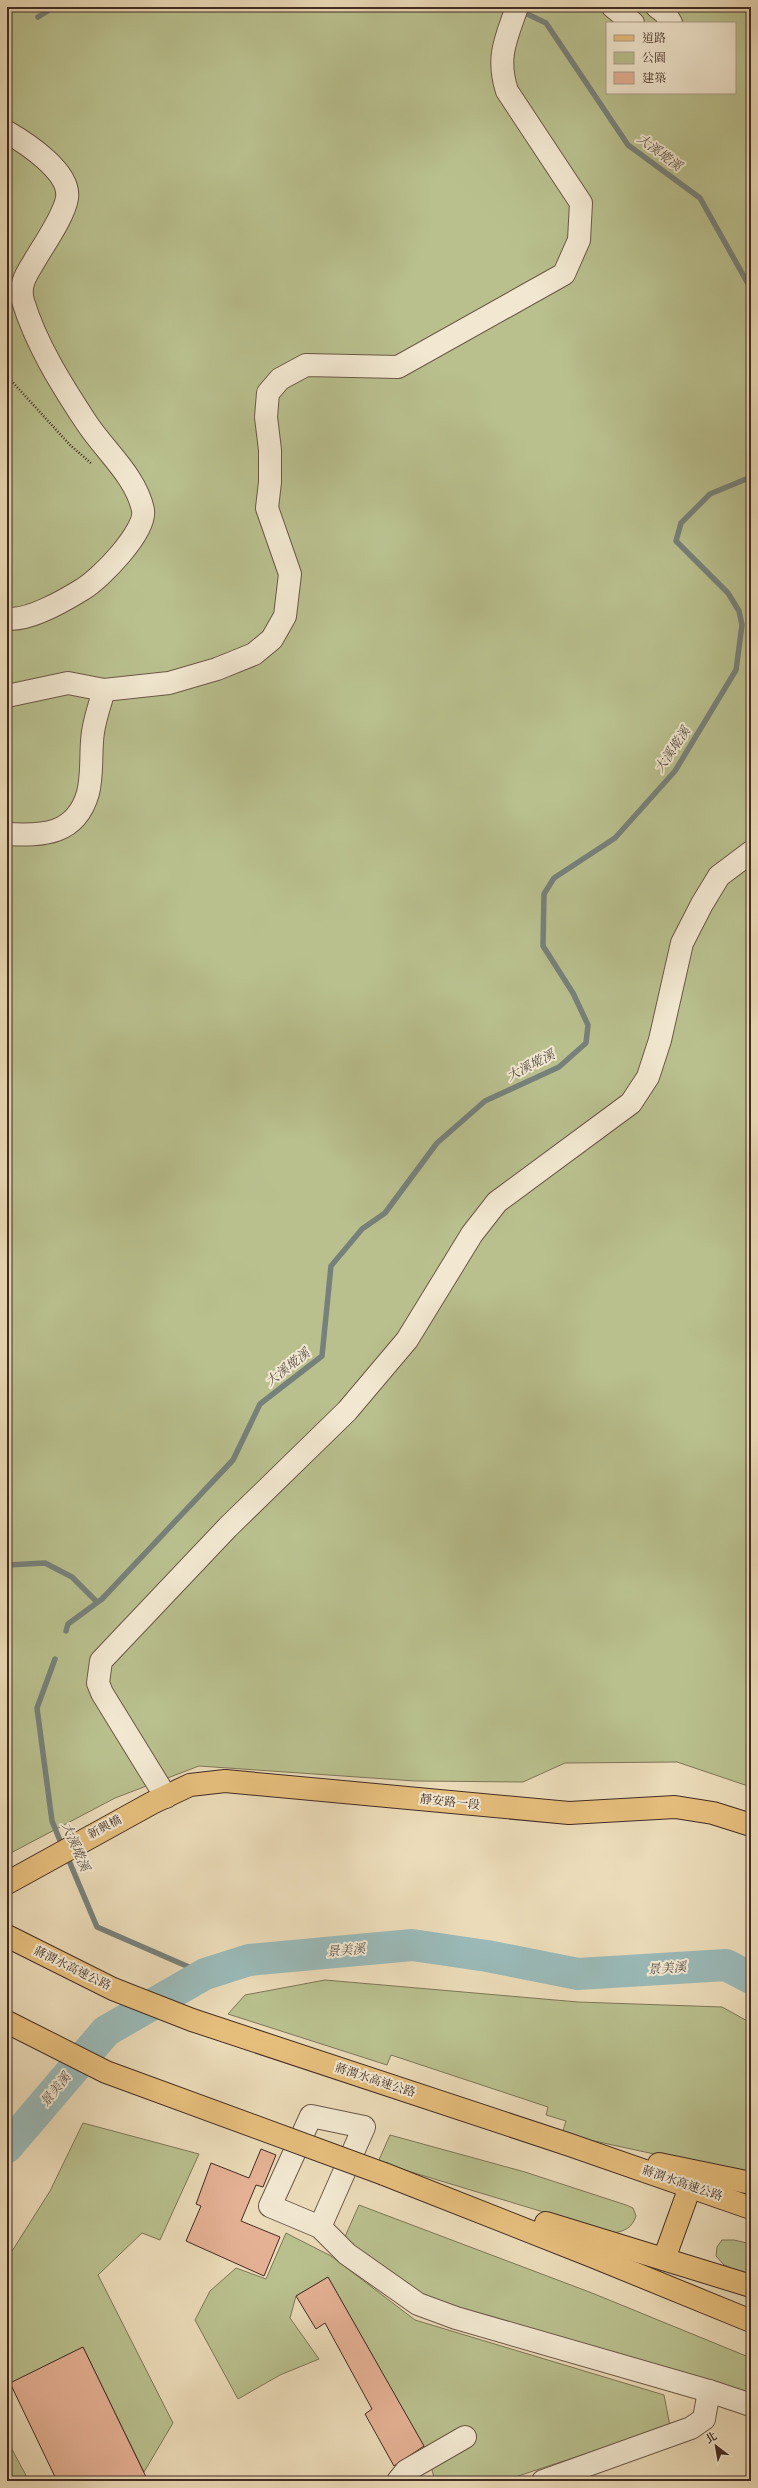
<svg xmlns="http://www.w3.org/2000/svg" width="758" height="2488" font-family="'Old Standard TT','Noto Serif TC',serif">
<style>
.green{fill:#b9c08e;stroke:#7e7658;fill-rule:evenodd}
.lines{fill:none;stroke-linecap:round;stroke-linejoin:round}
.stream{stroke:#77817b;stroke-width:5.5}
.river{stroke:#9ab9b7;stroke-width:32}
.building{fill:#e5b195;stroke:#422c22}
.minor-casing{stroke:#6c5848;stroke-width:24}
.major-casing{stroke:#422c22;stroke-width:24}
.highway-casing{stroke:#422c22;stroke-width:24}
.path{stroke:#422c22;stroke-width:2.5;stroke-dasharray:1 2;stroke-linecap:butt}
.minor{stroke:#f2e8d1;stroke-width:22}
.major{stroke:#e6be7c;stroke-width:22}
.highway{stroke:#e6be7c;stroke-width:22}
.highway-bridge-casing{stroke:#422c22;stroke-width:24;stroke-linecap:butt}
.highway-bridge{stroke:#e6be7c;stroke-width:22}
.labels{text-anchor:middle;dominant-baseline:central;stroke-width:4;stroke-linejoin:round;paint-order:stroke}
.street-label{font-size:12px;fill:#422c22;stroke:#f2e8d1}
.water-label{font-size:13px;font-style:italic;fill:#584f47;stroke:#f2e8d1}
</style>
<rect width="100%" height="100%" fill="#ebdbb8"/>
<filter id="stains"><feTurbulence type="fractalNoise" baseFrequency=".005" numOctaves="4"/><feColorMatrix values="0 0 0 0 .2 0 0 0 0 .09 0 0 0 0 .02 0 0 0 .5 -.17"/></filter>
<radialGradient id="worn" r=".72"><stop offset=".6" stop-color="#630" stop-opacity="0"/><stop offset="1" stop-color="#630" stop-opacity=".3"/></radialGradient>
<g class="green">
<path d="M 7,7 L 751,7 L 751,1787 L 677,1762 L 565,1763 L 523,1782 L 415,1781 L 199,1766 L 115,1798 L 7,1855 ZM 607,23 L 735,23 L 735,93 L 607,93 Z"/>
<path d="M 325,1980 L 578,2002 L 722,2007 L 751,2023 L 751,2175 L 562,2134 L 566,2121 L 546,2115 L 548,2107 L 391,2055 L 387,2065 L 228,2014 L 245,1995 Z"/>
<path d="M 83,2123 L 199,2154 L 160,2240 L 142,2233 L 98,2275 L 173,2423 L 144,2472 L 83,2347 L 7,2385 L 7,2259 L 50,2191 Z"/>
<path d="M 390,2135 L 525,2172 L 626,2205 L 633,2208 L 636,2216 C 632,2228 625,2231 613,2233 L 378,2162 Z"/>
<path d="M 359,2205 L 592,2293 L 751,2358 L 751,2393 L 425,2298 L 344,2239 Z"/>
<path d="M 286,2233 L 331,2256 L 415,2320 L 664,2395 L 670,2426 L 503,2481 L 435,2481 L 427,2452 L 328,2277 L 296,2296 L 290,2318 L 319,2359 L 280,2375 L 238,2399 L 195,2320 L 210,2291 L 236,2268 L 266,2279 Z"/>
<path d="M 722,2240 L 734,2240 L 751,2244 L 751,2276 L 724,2265 L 716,2256 L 717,2247 Z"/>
<path d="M 7,2440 L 29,2481 L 7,2481 Z"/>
</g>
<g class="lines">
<g class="stream">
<path d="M 521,11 L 546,23 L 628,145 L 700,198 L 751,289"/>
<path d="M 38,17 L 54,7"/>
<path d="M 7,1565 L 45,1563 L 72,1577 L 97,1602"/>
<path d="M 66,1631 L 68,1624 L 102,1599 L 233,1460 L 260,1404 L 322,1356 L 331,1266 L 362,1229 L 385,1213 L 437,1143 L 485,1101 L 559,1067 L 586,1043 L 588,1025 L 573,993 L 543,946 L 544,894 L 554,878 L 615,838 L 675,771 L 736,670 L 742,625 L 739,611 L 728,593 L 676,541 L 681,523 L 710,494 L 751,477"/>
<path d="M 55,1659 L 37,1708 L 52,1821 L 63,1848"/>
<path d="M 67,1856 L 97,1927 L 205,1974"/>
</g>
<path class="river" d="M 7,2147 L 106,2031 L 205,1974 L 249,1960 L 412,1945 L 487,1956 L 578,1974 L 726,1965 L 751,1978"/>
</g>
<g class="building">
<path d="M 261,2149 L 276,2155 L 263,2187 L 256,2185 L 241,2221 L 280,2237 L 264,2276 L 186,2241 L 201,2206 L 196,2204 L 211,2163 L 249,2178 Z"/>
<path d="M 328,2277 L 424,2446 L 394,2466 L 365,2414 L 372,2409 L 325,2323 L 316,2329 L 296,2296 Z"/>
<path d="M 83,2347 L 148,2481 L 57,2481 L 10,2383 Z"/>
</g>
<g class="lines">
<g class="minor-casing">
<g id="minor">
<path d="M 613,7 L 633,23"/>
<path d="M 657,7 L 665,13 L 671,23"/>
<path d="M 7,132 C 26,143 71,172 67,198 C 64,217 42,247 32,265 C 25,276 19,287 23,301 C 36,344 61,384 86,422 C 104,450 136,476 143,510 C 147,531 100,579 83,589 C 67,599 26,623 7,618"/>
<path d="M 104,690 L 169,683 L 217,669 L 254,654 L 272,639 L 285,616 L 290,574 L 267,508 L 270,482 L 270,450 L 266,417 L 268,393 L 280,379 L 306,365 L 398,367 L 564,274 L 579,240 L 581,203 L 507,91 C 496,57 506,39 517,7"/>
<path d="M 7,696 L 68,683 L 104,690 C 100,704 95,718 93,732 C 90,751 93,774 88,793 C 76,835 43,836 7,834"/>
<path d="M 166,1797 L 102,1693 L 98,1683 L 101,1661 L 228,1527 L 347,1411 L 407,1340 L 472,1234 L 497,1202 L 631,1103 L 648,1077 L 660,1040 L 682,943 L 702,904 L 719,876 L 751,852"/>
<path d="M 320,2227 L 364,2127 L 311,2116 L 270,2206 L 320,2227 L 347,2254 L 418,2304 L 456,2318 L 709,2391 L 751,2405"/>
<path d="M 398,2481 L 406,2471 L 465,2437"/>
<path d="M 543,2481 L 691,2428 L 704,2419 L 709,2391"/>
</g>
</g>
<g class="major-casing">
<path id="major" d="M 7,1883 L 152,1803 L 190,1785 L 225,1781 L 569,1813 L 675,1807 L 713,1813 L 751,1825"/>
</g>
<g class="highway-casing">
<g id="highway">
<path d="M 7,1936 L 113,1989 L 192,2020 L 570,2145 L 751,2208"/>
<path d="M 659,2164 L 751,2183"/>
<path d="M 384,2174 L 592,2256 L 751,2321"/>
<path d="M 546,2223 L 751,2286"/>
<path d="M 664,2259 L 690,2187"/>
</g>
</g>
<path class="path" d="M 7,376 L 70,445 L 92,464"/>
<use href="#minor" class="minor"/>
<use href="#major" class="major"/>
<use href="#highway" class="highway"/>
<g class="highway-bridge-casing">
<path id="highway-bridge" d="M 7,2022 L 106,2072 L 384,2174"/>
</g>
<use href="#highway-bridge" class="highway-bridge"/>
</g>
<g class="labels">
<g class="street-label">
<text transform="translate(450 1803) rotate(6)">靜安路一段</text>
<text transform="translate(105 1828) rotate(-28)">新興橋</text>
<text transform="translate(72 1969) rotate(26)">蔣渭水高速公路</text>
<text transform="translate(375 2081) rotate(18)">蔣渭水高速公路</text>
<text transform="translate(682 2184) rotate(19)">蔣渭水高速公路</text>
</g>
<g class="water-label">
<text transform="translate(659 153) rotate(37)">大溪墘溪</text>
<text transform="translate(673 750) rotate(-56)">大溪墘溪</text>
<text transform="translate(531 1066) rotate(-27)">大溪墘溪</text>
<text transform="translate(288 1368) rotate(-38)">大溪墘溪</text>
<text transform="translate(75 1847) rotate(67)">大溪墘溪</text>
<text transform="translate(346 1951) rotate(-5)">景美溪</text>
<text transform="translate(667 1969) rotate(-4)">景美溪</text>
<text transform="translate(56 2090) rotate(-50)">景美溪</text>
</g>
</g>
<rect width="758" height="2488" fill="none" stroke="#ebdbb8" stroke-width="24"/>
<rect x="8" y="8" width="742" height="2472" fill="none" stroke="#422c22" stroke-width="2"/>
<rect x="12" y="12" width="734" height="2464" fill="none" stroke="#422c22"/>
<rect x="606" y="22" width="130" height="72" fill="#f2e8d1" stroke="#ac9d8b"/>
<rect x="614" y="35" width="20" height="6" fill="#e6be7c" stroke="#ac9d8b"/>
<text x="642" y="42" font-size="12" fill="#422c22">道路</text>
<rect x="614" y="52" width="20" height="12" fill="#b9c08e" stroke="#ac9d8b"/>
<text x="642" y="62" font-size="12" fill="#422c22">公園</text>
<rect x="614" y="72" width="20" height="12" fill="#e5b195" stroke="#ac9d8b"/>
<text x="642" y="82" font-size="12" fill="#422c22">建築</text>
<g transform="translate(716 2446) rotate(329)" stroke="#f2e8d1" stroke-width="3" paint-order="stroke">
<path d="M0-3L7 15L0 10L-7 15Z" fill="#422c22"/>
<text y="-6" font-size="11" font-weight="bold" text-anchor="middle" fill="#422c22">北</text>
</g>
<rect width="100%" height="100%" filter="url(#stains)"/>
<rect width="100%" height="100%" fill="url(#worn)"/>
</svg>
